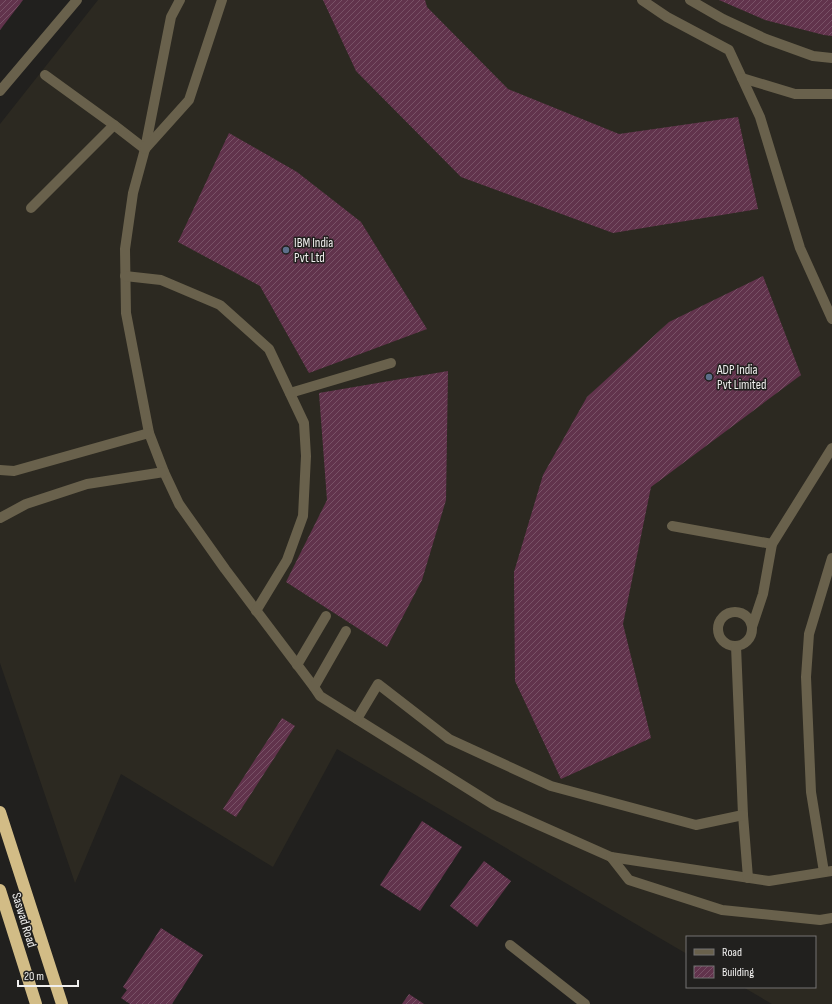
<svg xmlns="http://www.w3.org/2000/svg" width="832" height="1004" font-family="'Sofia Sans Condensed',sans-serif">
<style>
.built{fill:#2c2921}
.building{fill:url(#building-hatch)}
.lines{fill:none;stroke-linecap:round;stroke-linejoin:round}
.minor{stroke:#69614c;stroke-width:10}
.highway{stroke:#d2bc86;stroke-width:12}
.service-dot{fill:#5c6f8a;stroke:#21201e;stroke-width:1.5}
.labels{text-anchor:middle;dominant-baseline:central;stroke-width:3;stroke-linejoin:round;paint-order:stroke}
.poi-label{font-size:13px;fill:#f1f0ef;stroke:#21201e;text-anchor:start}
.street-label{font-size:13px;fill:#f1f0ef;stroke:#21201e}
</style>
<defs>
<pattern id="building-hatch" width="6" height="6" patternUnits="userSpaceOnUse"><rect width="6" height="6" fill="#61334c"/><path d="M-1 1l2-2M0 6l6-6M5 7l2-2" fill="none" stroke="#785166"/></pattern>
</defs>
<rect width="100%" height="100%" fill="#21201e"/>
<path class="built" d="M 98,0 L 832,0 L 832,1004 L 772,1004 L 743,987 L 815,987 L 815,937 L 687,937 L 687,954 L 337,749 L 273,867 L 121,774 L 75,883 L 0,663 L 0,124 Z"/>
<g class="building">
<path d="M 0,0 L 23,0 L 0,30 Z"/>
<path d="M 323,0 L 425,0 L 427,7 L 508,89 L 619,134 L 738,117 L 758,209 L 613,233 L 461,177 L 356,71 Z"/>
<path d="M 719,0 L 832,0 L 832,36 L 824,35 L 765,20 Z"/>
<path d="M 229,133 L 297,172 L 361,222 L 427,329 L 309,373 L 260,286 L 178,242 Z"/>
<path d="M 763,276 L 801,375 L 651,487 L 623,624 L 651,738 L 561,779 L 515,681 L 514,572 L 543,475 L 587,397 L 669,322 Z"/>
<path d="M 448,371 L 446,500 L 422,580 L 387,647 L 286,582 L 327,500 L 319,393 Z"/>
<path d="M 282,718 L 295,726 L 236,817 L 223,809 Z"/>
<path d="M 422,821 L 462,847 L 420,911 L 380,885 Z"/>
<path d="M 484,861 L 511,881 L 477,927 L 450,906 Z"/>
<path d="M 161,928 L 203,955 L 172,1004 L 130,1004 L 121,998 L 127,990 L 123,987 Z"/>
<path d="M 409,994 L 424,1004 L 402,1004 Z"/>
</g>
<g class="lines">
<g class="minor">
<path d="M 180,0 L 171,17 L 145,149 L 133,193 L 125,249 L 126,313 L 149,433 L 164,472 L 179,504 L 225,569 L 314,687 L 320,696 L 494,805 L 611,857 L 769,881 L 832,871"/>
<path d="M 642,0 L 667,17 L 729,50 L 760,117 L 800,248 L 832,319"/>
<path d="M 690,0 L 723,19 L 766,39 L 813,56 L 832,58"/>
<path d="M 45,75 L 114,125 L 145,149"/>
<path d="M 742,78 L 795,94 L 832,94"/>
<path d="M 0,91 L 77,0"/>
<path d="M 145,149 L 189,100 L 222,0"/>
<path d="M 31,208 L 114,125"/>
<path d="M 125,276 L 161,280 L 220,305 L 269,349 L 304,423 L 306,456 L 303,516 L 287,560 L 256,611"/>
<path d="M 290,393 L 391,363"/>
<path d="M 0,470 L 14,471 L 149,433"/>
<path d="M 0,518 L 26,504 L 87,484 L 164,472"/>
<path d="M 672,526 L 772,544"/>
<circle cx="735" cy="629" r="17"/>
<path d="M 752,627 L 763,594 L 772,544 L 832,448"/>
<path d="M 736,646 L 743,815 L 748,878"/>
<path d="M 297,665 L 326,616"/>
<path d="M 314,687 L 346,631"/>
<path d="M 357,719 L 378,684 L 449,739 L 551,786 L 696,825 L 743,815"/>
<path d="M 611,857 L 629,880 L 722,910 L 820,920 L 832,918"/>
<path d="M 824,872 L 811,792 L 806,677 L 809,634 L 832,558"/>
<path d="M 510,945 L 585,1004"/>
</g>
<g class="highway">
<path d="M 0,812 L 62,1004"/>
<path d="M 0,890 L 36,1004"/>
</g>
</g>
<g class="service-dot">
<circle cx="286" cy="250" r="4"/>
<circle cx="709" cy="377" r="4"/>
</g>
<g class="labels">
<g class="poi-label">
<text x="294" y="243">IBM India<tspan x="294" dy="15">Pvt Ltd</tspan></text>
<text x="717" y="370">ADP India<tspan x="717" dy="15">Pvt Limited</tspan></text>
</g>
<g class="street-label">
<text transform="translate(24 920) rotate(73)">Saswad Road</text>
</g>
</g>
<rect x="686" y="936" width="130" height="52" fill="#21201e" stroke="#747372"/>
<rect x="694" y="949" width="20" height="6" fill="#69614c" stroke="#747372"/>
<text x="722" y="956" font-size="12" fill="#f1f0ef">Road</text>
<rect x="694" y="966" width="20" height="12" fill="url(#building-hatch)" stroke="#747372"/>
<text x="722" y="976" font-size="12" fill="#f1f0ef">Building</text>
<path d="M18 980v6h60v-6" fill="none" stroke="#f1f0ef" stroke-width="2"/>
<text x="24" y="980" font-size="12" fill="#f1f0ef" stroke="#21201e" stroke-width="3" paint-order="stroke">20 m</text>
</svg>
